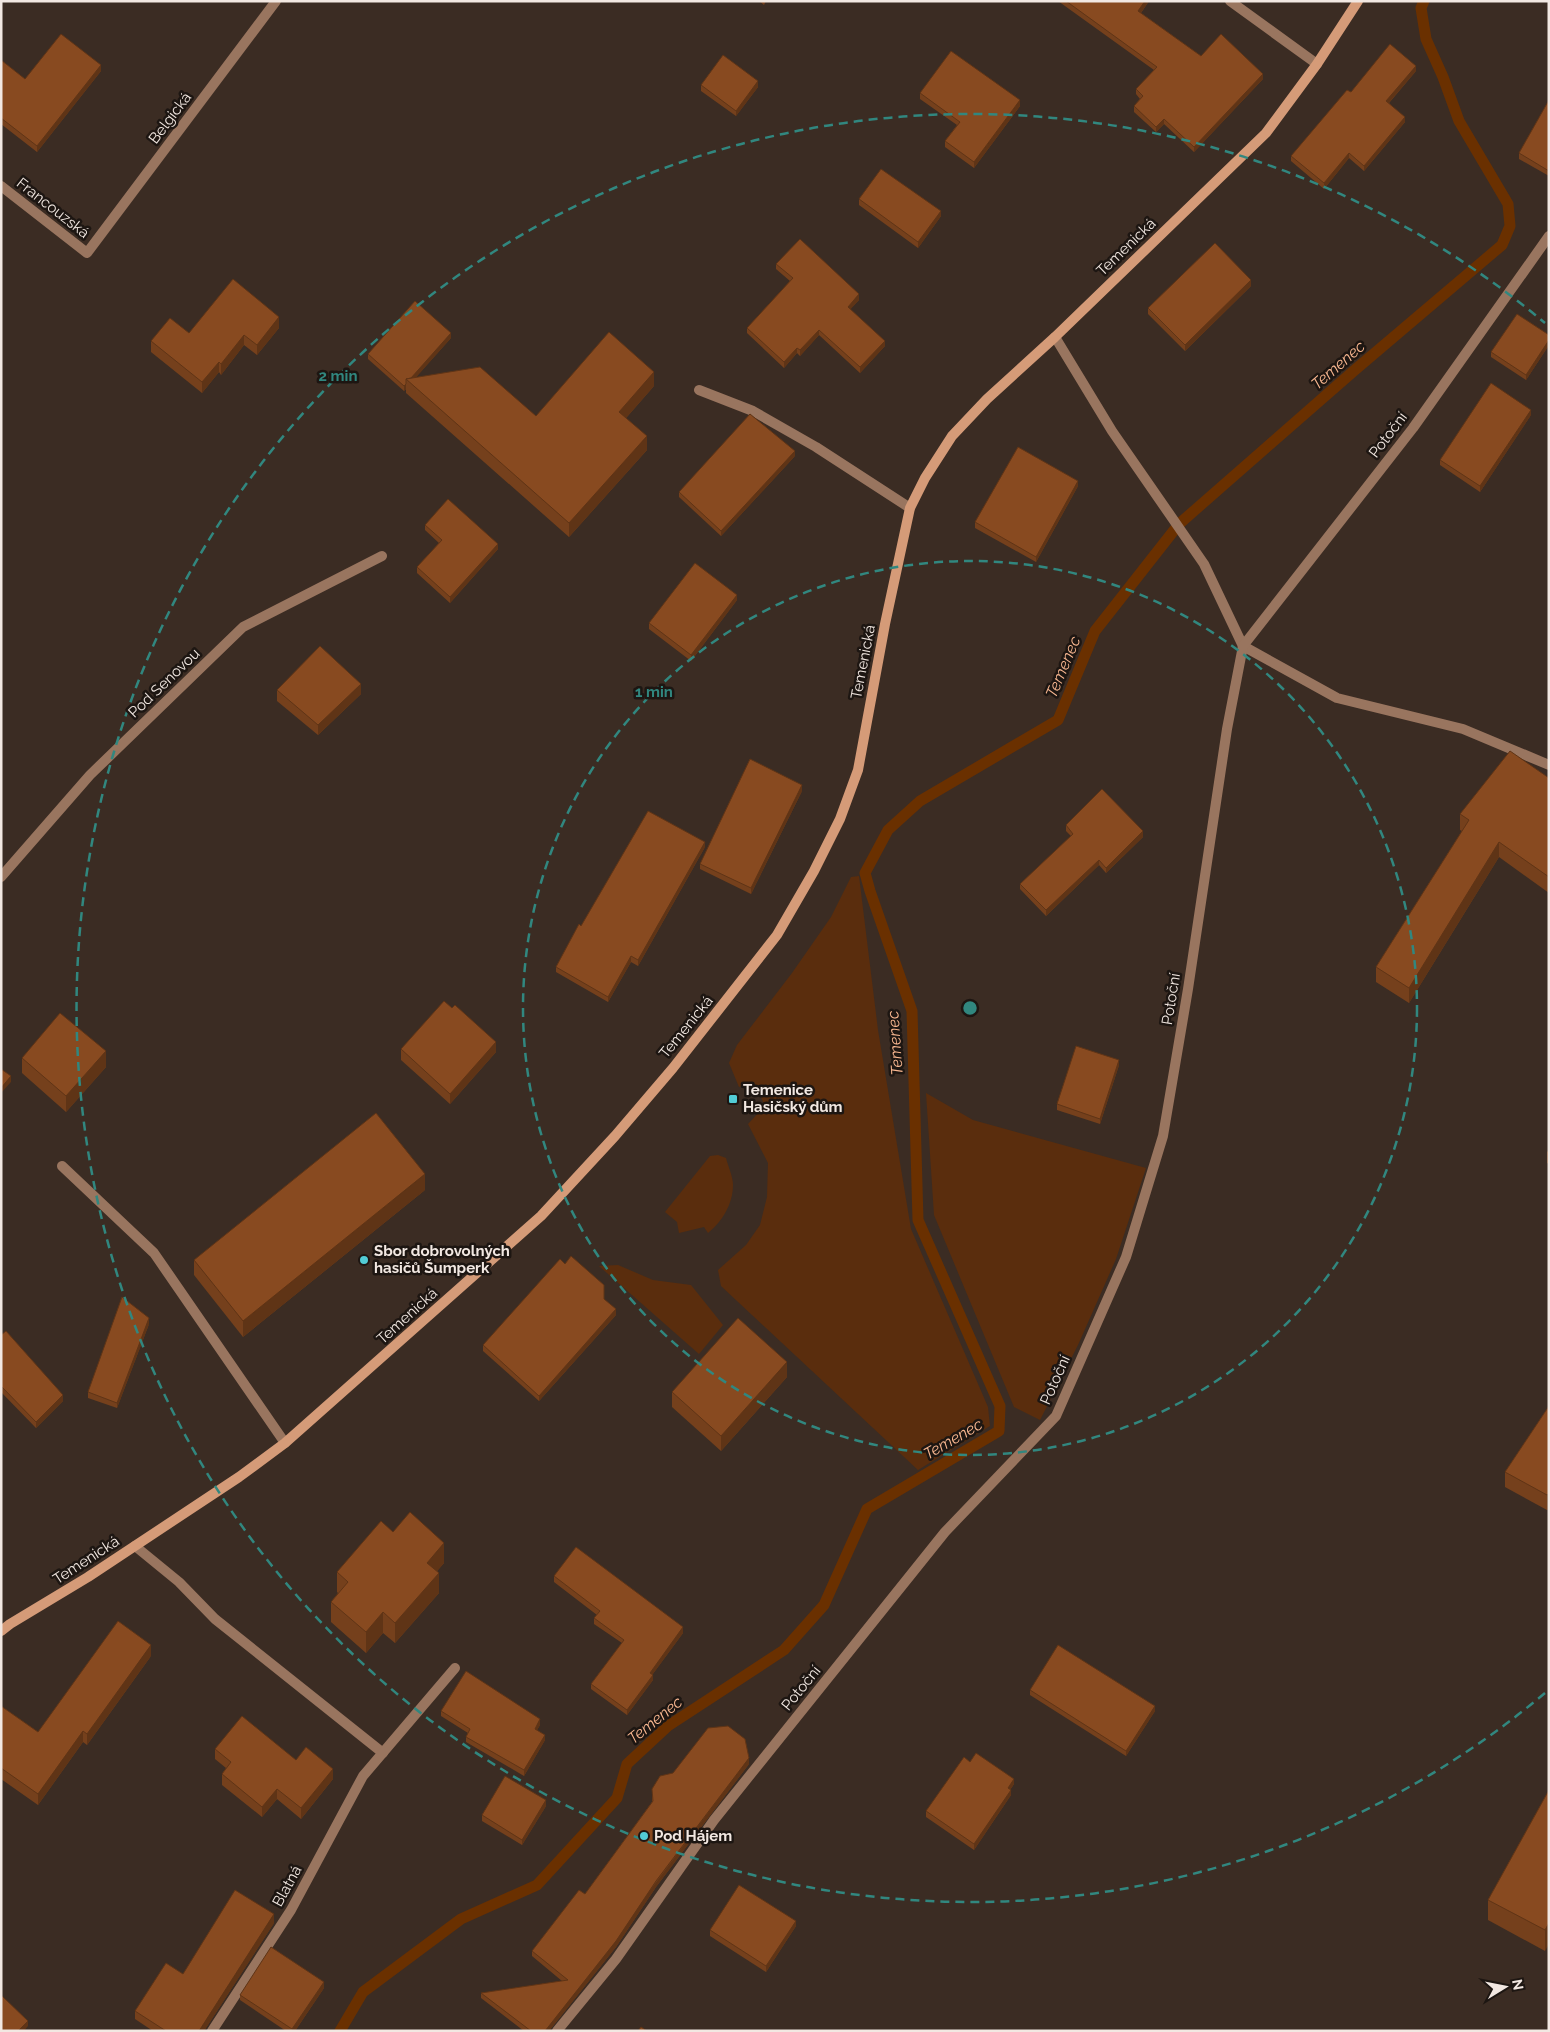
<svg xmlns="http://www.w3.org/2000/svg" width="1550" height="2032" font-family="Raleway,sans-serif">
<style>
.green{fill:#5a2d0d}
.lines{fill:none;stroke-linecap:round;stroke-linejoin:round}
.stream{stroke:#6a3000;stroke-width:11}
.street{stroke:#99755f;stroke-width:10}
.secondary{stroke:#d59b78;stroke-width:10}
.wall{fill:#75401c}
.shaded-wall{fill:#5f3416}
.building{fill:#884a20;stroke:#5f3416}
.ring{fill:none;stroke:#31877f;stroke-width:2.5;stroke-dasharray:9 6}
.poi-dot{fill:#52ccd5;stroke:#1d1612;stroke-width:2}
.labels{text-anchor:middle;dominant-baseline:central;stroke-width:5;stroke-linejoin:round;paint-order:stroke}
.street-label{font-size:15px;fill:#f2e8e2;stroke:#1d1612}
.poi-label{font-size:15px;font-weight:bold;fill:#f2e8e2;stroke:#1d1612;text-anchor:start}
.water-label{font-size:16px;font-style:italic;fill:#fab891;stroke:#1d1612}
.centre{fill:#31877f;stroke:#1d1612;stroke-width:2.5}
.ring-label{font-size:15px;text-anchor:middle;font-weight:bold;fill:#31877f;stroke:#1d1612;stroke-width:5;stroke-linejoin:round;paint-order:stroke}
</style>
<rect width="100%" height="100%" fill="#3b2c23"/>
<g class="green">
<path d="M 859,876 L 878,1030 L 911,1229 L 988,1407 L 990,1426 L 918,1470 L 721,1286 L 718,1270 L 746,1245 L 760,1225 L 767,1197 L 768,1163 L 748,1124 L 765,1106 L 754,1082 L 739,1087 L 729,1063 L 737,1045 L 792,973 L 831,917 L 851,877 Z"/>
<path d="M 926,1093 L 973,1120 L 1146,1168 L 1116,1259 L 1078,1345 L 1040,1420 L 1014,1407 L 934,1215 Z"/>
<path d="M 718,1155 L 726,1158 C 728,1166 733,1177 733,1185 C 733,1204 722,1222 708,1233 L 704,1227 L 679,1233 L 677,1222 L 665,1212 L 710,1156 Z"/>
<path d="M 618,1265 L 653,1280 L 691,1285 L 723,1325 L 699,1354 L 599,1266 Z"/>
</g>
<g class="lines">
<path class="stream" d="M 340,2031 L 363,1992 L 461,1919 L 537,1885 L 617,1798 L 627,1764 L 668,1726 L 784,1650 L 824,1605 L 867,1509 L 999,1431 L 1000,1406 L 918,1220 L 912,1011 L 870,891 L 865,873 L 888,830 L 920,801 L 1058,720 L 1095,631 L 1179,524 L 1356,369 L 1502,245 L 1510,226 L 1508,204 L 1459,121 L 1443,77 L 1426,39 L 1421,8 L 1424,1"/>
<g class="street">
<path d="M 1230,1 L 1317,64"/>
<path d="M 1,186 L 87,253 L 276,1"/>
<path d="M 1055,337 L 1112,431 L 1204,564 L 1243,646 L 1337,698 L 1463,729 L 1549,765"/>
<path d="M 699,390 L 753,411 L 816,447 L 910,508"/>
<path d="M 1,877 L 90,775 L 243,627 L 382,556"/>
<path d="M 62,1166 L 154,1253 L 285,1443"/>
<path d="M 135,1546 L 179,1582 L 215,1619 L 383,1753"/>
<path d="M 212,2031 L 291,1910 L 363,1776 L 455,1668"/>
<path d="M 557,2031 L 616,1959 L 714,1820 L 945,1532 L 1056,1416 L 1126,1257 L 1163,1136 L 1188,989 L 1227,729 L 1243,646 L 1413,428 L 1549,236"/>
</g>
<path class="secondary" d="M 1,1631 L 10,1624 L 88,1577 L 239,1477 L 285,1443 L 541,1216 L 615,1136 L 673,1068 L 777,935 L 814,871 L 840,819 L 858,770 L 885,624 L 910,508 L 925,478 L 952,436 L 987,399 L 1055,337 L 1266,133 L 1317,64 L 1358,1"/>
</g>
<g class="wall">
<path d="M 759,1 L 766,1 L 764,5 Z"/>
<path d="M 1058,1 L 1149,1 L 1141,13 L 1201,56 L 1263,79 L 1194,152 L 1164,124 L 1156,132 L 1134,112 L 1134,106 L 1140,99 L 1136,94 L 1136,89 L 1154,70 Z"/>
<path d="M 1,60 L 25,79 L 101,71 L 37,152 L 1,124 Z"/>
<path d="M 1416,71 L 1389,103 L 1405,122 L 1364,171 L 1349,158 L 1324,189 L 1291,161 L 1291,156 L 1351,92 Z"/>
<path d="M 701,85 L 758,87 L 736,116 L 701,91 Z"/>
<path d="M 920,93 L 1020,106 L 974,168 L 945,147 L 945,141 L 957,125 L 920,99 Z"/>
<path d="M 1549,100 L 1549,176 L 1519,159 L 1519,153 Z"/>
<path d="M 859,199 L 941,216 L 918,248 L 859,205 Z"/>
<path d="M 776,264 L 859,300 L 850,309 L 885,346 L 860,373 L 819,335 L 800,356 L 797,353 L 784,368 L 747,333 L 747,328 L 790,281 L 776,269 Z"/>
<path d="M 1251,286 L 1185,351 L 1148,314 L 1148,308 Z"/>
<path d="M 279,328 L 257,355 L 244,345 L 221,375 L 219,372 L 202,393 L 151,352 L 151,341 L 189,333 Z"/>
<path d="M 1549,335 L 1549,345 L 1526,380 L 1491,357 L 1491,352 Z"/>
<path d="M 451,338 L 416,377 L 536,416 L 654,386 L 626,418 L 647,450 L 569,537 L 406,393 L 406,389 L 404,391 L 368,359 L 368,354 Z"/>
<path d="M 1531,415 L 1480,492 L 1440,465 L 1440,460 Z"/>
<path d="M 795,456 L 721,536 L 679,497 L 679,492 Z"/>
<path d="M 1078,486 L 1036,562 L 975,528 L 975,522 Z"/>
<path d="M 425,525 L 498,549 L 450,603 L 417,573 L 417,567 L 439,543 L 425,530 Z"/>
<path d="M 737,600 L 691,661 L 649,629 L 649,623 Z"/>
<path d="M 277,690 L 361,694 L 318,735 L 277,701 Z"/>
<path d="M 1549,778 L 1549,893 L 1499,857 L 1409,1003 L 1376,982 L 1376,967 L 1462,831 L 1460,830 L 1460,814 Z"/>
<path d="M 802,791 L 751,894 L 700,869 L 700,864 Z"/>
<path d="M 1066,825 L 1143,837 L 1106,873 L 1099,865 L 1046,916 L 1020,889 L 1020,884 L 1071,836 L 1066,831 Z"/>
<path d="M 705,847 L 638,966 L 631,962 L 608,1002 L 556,972 L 556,967 L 581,926 Z"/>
<path d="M 401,1049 L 496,1052 L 450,1104 L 401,1060 Z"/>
<path d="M 22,1058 L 106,1067 L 66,1112 L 22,1073 Z"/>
<path d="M 1119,1065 L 1100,1124 L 1057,1110 L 1057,1104 Z"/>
<path d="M 1549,1150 L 1549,1164 L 1547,1163 L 1547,1152 Z"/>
<path d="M 425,1190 L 243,1337 L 194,1275 L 194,1260 Z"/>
<path d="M 616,1315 L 539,1401 L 483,1351 L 483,1345 Z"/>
<path d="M 149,1324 L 117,1408 L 88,1398 L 88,1392 Z"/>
<path d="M 1,1335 L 63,1401 L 36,1428 L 1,1392 Z"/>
<path d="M 787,1377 L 721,1451 L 672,1407 L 672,1392 Z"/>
<path d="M 1549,1406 L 1549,1508 L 1547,1510 L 1505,1487 L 1505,1472 Z"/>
<path d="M 393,1532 L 444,1563 L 437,1571 L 439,1593 L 395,1643 L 383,1633 L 366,1653 L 331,1622 L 331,1602 L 338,1593 L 337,1592 L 337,1572 Z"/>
<path d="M 554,1576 L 683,1633 L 652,1675 L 653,1680 L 627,1715 L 591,1689 L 591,1684 L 622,1643 L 594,1624 L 594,1618 L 597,1615 L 554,1582 Z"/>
<path d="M 151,1656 L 87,1745 L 83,1742 L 38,1805 L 1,1779 L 1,1706 L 38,1732 Z"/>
<path d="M 1030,1690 L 1155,1711 L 1126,1756 L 1030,1695 Z"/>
<path d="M 441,1711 L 540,1725 L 537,1730 L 545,1740 L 524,1776 L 466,1742 L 466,1737 L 468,1733 L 441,1716 Z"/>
<path d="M 215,1749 L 296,1760 L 333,1779 L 301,1819 L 277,1799 L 262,1817 L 222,1785 L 222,1774 L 226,1768 L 215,1759 Z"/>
<path d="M 970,1762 L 1014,1784 L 1010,1790 L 1011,1795 L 974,1850 L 926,1817 L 926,1811 Z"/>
<path d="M 749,1764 L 656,1887 L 616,1947 L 549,2031 L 524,2031 L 481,1998 L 481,1993 L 562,1981 L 532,1956 L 532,1951 L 585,1894 L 652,1802 L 652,1789 Z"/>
<path d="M 1549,1790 L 1545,1951 L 1488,1920 L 1488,1900 Z"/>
<path d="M 546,1806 L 522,1845 L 482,1821 L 482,1815 Z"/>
<path d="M 274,1923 L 204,2031 L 153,2031 L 135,2019 L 135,2011 L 183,1974 Z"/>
<path d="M 796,1926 L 766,1972 L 710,1936 L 710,1930 Z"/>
<path d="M 324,1988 L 295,2031 L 286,2031 L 240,2000 L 240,1995 Z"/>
</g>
<g class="shaded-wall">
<path d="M 1145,1 L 1149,1 L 1138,17 L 1138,11 Z"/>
<path d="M 101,65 L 101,71 L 37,152 L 37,146 Z"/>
<path d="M 1416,66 L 1416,71 L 1386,106 L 1386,101 Z"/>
<path d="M 1263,74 L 1263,79 L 1194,152 L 1194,147 Z"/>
<path d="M 758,81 L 758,87 L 736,116 L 736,111 Z"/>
<path d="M 1020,100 L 1020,106 L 974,168 L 974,162 Z"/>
<path d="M 1405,117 L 1405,122 L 1364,171 L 1364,166 Z"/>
<path d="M 1164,119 L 1164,124 L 1156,132 L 1156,127 Z"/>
<path d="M 1349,153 L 1349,158 L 1324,189 L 1324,183 Z"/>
<path d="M 941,211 L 941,216 L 918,248 L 918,242 Z"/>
<path d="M 1251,280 L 1251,286 L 1185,351 L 1185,345 Z"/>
<path d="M 859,294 L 859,300 L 848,312 L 848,307 Z"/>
<path d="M 279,317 L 279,328 L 257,355 L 257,345 Z"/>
<path d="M 819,330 L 819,335 L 800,356 L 800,350 Z"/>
<path d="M 451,333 L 451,338 L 411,383 L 408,381 Z"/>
<path d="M 244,335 L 244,345 L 221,375 L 221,364 Z"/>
<path d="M 1549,340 L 1549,345 L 1526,380 L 1526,375 Z"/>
<path d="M 885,341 L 885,346 L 860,373 L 860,367 Z"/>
<path d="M 797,348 L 797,353 L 784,368 L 784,362 Z"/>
<path d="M 219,362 L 219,372 L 202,393 L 202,382 Z"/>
<path d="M 654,372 L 654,386 L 619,426 L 619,412 Z"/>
<path d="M 406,384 L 406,389 L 404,391 L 404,386 Z"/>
<path d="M 1531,410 L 1531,415 L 1480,492 L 1480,486 Z"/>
<path d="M 647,436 L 647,450 L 569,537 L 569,523 Z"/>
<path d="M 795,451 L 795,456 L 721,536 L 721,531 Z"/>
<path d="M 1078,481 L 1078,486 L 1036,562 L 1036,557 Z"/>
<path d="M 498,544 L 498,549 L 450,603 L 450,597 Z"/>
<path d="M 737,595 L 737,600 L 691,661 L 691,655 Z"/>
<path d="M 361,684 L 361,694 L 318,735 L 318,725 Z"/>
<path d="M 802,785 L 802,791 L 751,894 L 751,888 Z"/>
<path d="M 1143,831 L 1143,837 L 1106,873 L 1106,868 Z"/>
<path d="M 705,842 L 705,847 L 638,966 L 638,960 Z"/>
<path d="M 1499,842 L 1499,857 L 1409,1003 L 1409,988 Z"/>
<path d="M 1099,860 L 1099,865 L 1046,916 L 1046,910 Z"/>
<path d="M 631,956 L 631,962 L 608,1002 L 608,997 Z"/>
<path d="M 496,1042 L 496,1052 L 450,1104 L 450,1094 Z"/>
<path d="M 106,1051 L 106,1067 L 66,1112 L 66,1096 Z"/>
<path d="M 1119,1060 L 1119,1065 L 1100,1124 L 1100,1119 Z"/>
<path d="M 11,1076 L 11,1082 L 1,1093 L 1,1088 Z"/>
<path d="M 425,1174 L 425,1190 L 243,1337 L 243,1321 Z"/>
<path d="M 616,1309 L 616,1315 L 539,1401 L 539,1396 Z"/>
<path d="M 149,1318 L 149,1324 L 117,1408 L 117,1403 Z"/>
<path d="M 787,1362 L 787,1377 L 721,1451 L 721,1436 Z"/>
<path d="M 63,1395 L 63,1401 L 36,1428 L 36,1422 Z"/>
<path d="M 1549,1493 L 1549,1508 L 1547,1510 L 1547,1495 Z"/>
<path d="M 444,1543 L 444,1563 L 427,1583 L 427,1563 Z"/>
<path d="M 439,1573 L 439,1593 L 395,1643 L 395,1623 Z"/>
<path d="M 383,1612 L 383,1633 L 366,1653 L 366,1632 Z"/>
<path d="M 683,1627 L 683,1633 L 650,1678 L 650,1673 Z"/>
<path d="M 151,1645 L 151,1656 L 87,1745 L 87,1734 Z"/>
<path d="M 653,1675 L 653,1680 L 627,1715 L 627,1710 Z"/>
<path d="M 1155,1706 L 1155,1711 L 1126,1756 L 1126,1751 Z"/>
<path d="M 540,1719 L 540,1725 L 535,1734 L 535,1729 Z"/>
<path d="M 83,1731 L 83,1742 L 38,1805 L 38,1794 Z"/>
<path d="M 545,1735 L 545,1740 L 524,1776 L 524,1770 Z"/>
<path d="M 749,1758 L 749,1764 L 656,1887 L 616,1947 L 549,2031 L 545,2031 Z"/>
<path d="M 333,1769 L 333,1779 L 301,1819 L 301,1808 Z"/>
<path d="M 1014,1779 L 1014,1784 L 1008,1793 L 1008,1788 Z"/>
<path d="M 277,1789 L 277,1799 L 262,1817 L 262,1807 Z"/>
<path d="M 1011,1790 L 1011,1795 L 974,1850 L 974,1844 Z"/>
<path d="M 546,1800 L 546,1806 L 522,1845 L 522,1840 Z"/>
<path d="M 274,1914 L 274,1923 L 204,2031 L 199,2031 Z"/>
<path d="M 796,1921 L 796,1926 L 766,1972 L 766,1966 Z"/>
<path d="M 1549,1923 L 1549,1944 L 1545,1951 L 1545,1930 Z"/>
<path d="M 324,1982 L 324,1988 L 295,2031 L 292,2031 L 292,2029 Z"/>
<path d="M 28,2021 L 28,2026 L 24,2031 L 18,2031 Z"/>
</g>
<g class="building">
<path d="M 1066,1 L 1145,1 L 1138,11 L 1201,56 L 1221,34 L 1263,74 L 1194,147 L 1164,119 L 1156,127 L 1134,106 L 1143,96 L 1136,89 L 1157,67 Z"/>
<path d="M 61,34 L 101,65 L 37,146 L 1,118 L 1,60 L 25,79 Z"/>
<path d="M 1390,44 L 1416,66 L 1386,101 L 1405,117 L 1364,166 L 1349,153 L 1324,183 L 1291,156 L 1347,90 L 1351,92 Z"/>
<path d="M 951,51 L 1020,100 L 974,162 L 945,141 L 960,122 L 920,93 Z"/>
<path d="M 723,55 L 758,81 L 736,111 L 701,85 Z"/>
<path d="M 1549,100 L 1549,171 L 1519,153 Z"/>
<path d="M 881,169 L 941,211 L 918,242 L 859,199 Z"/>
<path d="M 800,239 L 859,294 L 848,307 L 885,341 L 860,367 L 819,330 L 800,350 L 797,348 L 784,362 L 747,328 L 793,278 L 776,264 Z"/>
<path d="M 1215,243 L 1251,280 L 1185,345 L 1148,308 Z"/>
<path d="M 233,279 L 279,317 L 257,345 L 244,335 L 221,364 L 219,362 L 202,382 L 151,341 L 170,318 L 189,333 Z"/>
<path d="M 415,301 L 451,333 L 411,378 L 406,379 L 406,384 L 404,386 L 368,354 Z"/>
<path d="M 1517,314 L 1549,335 L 1549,340 L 1526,375 L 1491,352 Z"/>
<path d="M 609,332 L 654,372 L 619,412 L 647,436 L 569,523 L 406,379 L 480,367 L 536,416 Z"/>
<path d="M 1491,383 L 1531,410 L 1480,486 L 1440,460 Z"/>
<path d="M 750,414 L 795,451 L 721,531 L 679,492 Z"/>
<path d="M 1018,447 L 1078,481 L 1036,557 L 975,522 Z"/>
<path d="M 448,499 L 498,544 L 450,597 L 417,567 L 442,540 L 425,525 Z"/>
<path d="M 695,563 L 737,595 L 691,655 L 649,623 Z"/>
<path d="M 320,646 L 361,684 L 318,725 L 277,690 Z"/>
<path d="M 1510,751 L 1549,778 L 1549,877 L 1499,842 L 1409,988 L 1376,967 L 1469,820 L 1460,814 Z"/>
<path d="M 750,759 L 802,785 L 751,888 L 700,864 Z"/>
<path d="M 1102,789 L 1143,831 L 1106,868 L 1099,860 L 1046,910 L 1020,884 L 1073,834 L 1066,825 Z"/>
<path d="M 648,811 L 705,842 L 638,960 L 631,956 L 608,997 L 556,967 L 579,924 L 581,926 Z"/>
<path d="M 444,1001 L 452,1008 L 455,1005 L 496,1042 L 450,1094 L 401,1049 Z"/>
<path d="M 60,1013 L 106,1051 L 66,1096 L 22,1058 Z"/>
<path d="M 1076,1046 L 1119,1060 L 1100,1119 L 1057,1104 Z"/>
<path d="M 1,1069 L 11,1076 L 1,1088 Z"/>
<path d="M 376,1113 L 425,1174 L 243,1321 L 194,1260 Z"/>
<path d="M 571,1256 L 604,1285 L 604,1299 L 616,1309 L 539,1396 L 483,1345 L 560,1259 L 565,1264 Z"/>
<path d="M 122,1297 L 149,1318 L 117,1403 L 88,1392 Z"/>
<path d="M 738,1318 L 787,1362 L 721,1436 L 672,1392 Z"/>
<path d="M 6,1331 L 63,1395 L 36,1422 L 1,1386 L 1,1335 Z"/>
<path d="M 1549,1406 L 1549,1493 L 1547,1495 L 1505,1472 Z"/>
<path d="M 410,1512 L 444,1543 L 427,1563 L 439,1573 L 395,1623 L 383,1612 L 366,1632 L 331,1602 L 348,1582 L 337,1572 L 381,1521 L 393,1532 Z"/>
<path d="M 576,1547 L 683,1627 L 650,1673 L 653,1675 L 627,1710 L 591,1684 L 624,1640 L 594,1618 L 600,1611 L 554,1576 Z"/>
<path d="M 118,1621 L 151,1645 L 87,1734 L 83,1731 L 38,1794 L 1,1768 L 1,1706 L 38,1732 Z"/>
<path d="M 1058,1645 L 1155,1706 L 1126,1751 L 1030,1690 Z"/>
<path d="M 466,1671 L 540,1719 L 535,1729 L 545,1735 L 524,1770 L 466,1737 L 470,1729 L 441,1711 Z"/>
<path d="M 242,1716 L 296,1760 L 306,1747 L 333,1769 L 301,1808 L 277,1789 L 262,1807 L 222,1774 L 231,1762 L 215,1749 Z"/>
<path d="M 728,1726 L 745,1739 L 749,1758 L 656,1881 L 616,1941 L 545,2031 L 531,2031 L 481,1993 L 568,1980 L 532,1951 L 579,1890 L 585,1894 L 653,1801 L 652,1789 L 660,1776 L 673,1773 L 708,1728 Z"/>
<path d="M 976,1753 L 1014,1779 L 1008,1788 L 1011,1790 L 974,1844 L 926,1811 L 964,1757 L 970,1762 Z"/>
<path d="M 505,1776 L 546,1800 L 522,1840 L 482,1815 Z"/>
<path d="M 1549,1790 L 1549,1923 L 1545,1930 L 1488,1900 Z"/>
<path d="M 739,1885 L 796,1921 L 766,1966 L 710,1930 Z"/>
<path d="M 235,1890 L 274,1914 L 199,2031 L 166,2031 L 135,2011 L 166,1963 L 183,1974 Z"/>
<path d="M 271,1947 L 324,1982 L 292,2029 L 240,1995 Z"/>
<path d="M 1,1995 L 28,2021 L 18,2031 L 1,2031 Z"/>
<path d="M 641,2027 L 647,2031 L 638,2031 Z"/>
</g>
<g class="ring">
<circle cx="970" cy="1008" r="447"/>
<path d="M1545 1693A894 894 0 1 1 1545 323"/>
</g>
<g class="poi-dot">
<rect x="728" y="1094" width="10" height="10" rx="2.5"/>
<circle cx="364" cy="1260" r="5"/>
<circle cx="644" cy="1836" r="5"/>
</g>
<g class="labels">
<g class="street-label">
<text transform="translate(170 118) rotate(-53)">Belgická</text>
<text transform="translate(53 208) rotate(38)">Francouzská</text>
<text transform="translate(1126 247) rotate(-44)">Temenická</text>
<text transform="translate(1388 435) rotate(-53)">Potoční</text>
<text transform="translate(863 662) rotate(-79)">Temenická</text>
<text transform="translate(164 683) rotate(-44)">Pod Senovou</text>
<text transform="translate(1171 999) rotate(-81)">Potoční</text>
<text transform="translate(686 1027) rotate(-51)">Temenická</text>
<text transform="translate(407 1316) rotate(-42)">Temenická</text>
<text transform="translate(1055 1380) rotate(-66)">Potoční</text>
<text transform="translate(86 1560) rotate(-33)">Temenická</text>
<text transform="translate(801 1688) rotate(-51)">Potoční</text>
<text transform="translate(287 1886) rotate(-61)">Blatná</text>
</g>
<g class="poi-label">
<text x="743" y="1090">Temenice<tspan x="743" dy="17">Hasičský dům</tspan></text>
<text x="374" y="1251">Sbor dobrovolných<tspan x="374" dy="17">hasičů Šumperk</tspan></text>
<text x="654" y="1836">Pod Hájem</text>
</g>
<g class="water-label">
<text transform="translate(1338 365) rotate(-41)">Temenec</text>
<text transform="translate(1063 667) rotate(-67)">Temenec</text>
<text transform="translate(895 1043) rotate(-94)">Temenec</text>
<text transform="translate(953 1439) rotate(-30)">Temenec</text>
<text transform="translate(655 1720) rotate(-39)">Temenec</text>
</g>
</g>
<circle cx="970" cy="1008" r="8" class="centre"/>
<g class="ring-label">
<text x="338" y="381">2 min</text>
<text x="654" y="697">1 min</text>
</g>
<rect width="1550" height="2032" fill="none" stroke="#f2e8e2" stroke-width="5"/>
<g transform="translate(1505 1987) rotate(80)" stroke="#1d1612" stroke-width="4" paint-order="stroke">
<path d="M0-4L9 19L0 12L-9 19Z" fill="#f2e8e2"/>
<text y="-8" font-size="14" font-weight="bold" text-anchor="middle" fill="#f2e8e2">N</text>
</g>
</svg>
